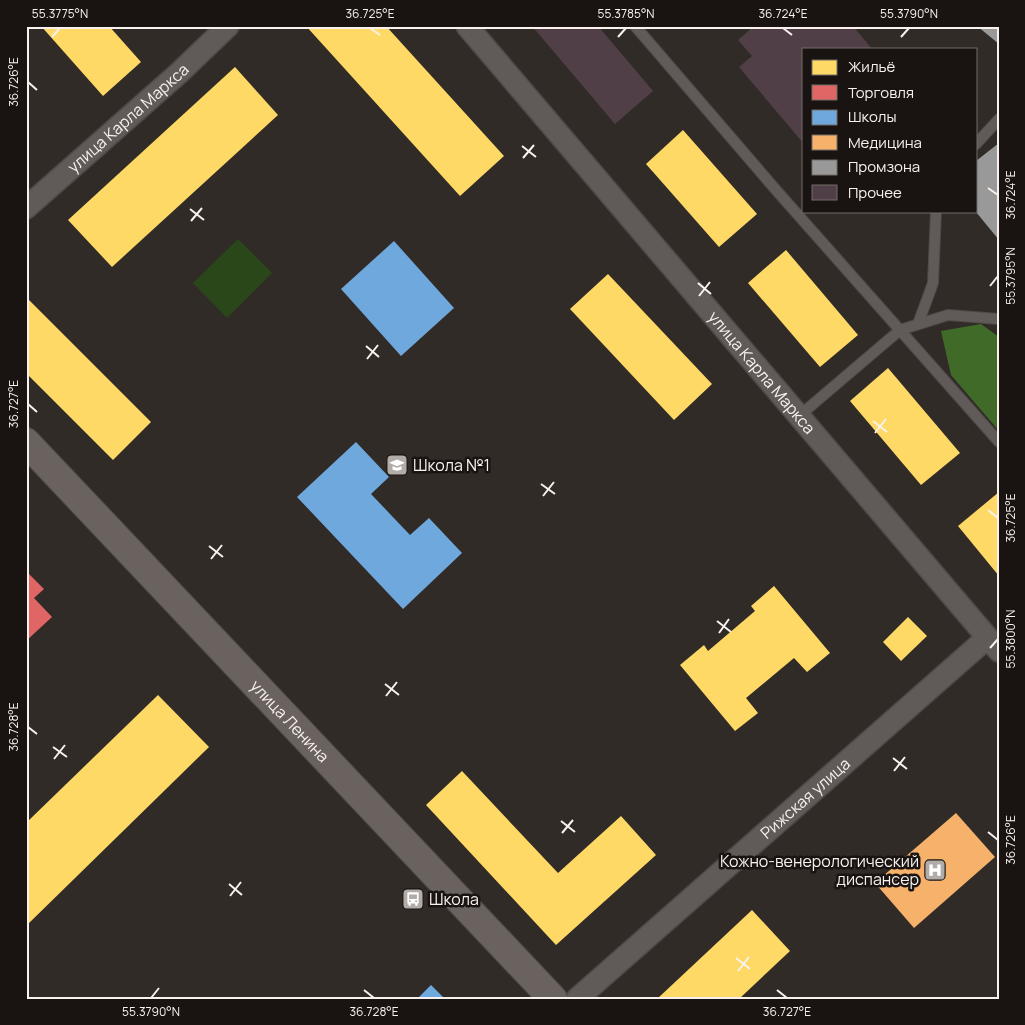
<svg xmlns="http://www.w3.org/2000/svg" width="1025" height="1025" font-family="Manrope,sans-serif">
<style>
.green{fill:#2a471a}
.forest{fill:#3f6a28}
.homes{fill:#ffd966}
.shops{fill:#e06666}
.schools{fill:#6fa8dc}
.health{fill:#f6b26b}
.industry{fill:#999}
.building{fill:#513f48}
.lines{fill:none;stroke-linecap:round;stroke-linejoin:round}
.lane-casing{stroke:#4e4846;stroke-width:12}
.street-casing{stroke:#4e4846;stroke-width:24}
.secondary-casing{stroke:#4e4846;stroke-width:30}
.lane{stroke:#605b58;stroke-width:10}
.street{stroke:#605b58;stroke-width:21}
.secondary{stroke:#69625e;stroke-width:28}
.ticks{fill:none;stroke:#f8f1ed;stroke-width:2}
.labels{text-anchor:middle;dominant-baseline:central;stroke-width:5;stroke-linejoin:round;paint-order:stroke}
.street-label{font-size:16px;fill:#f8f1ed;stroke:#191411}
.poi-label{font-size:16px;fill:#f8f1ed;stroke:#191411;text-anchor:start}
.neatline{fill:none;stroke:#f8f1ed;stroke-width:2}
.ticks-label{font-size:12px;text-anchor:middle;fill:#f8f1ed}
</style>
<rect width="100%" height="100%" fill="#312b28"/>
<path class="green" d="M 238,239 L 272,273 L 227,318 L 193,283 Z"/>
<path class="forest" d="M 981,324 L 999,337 L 999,431 L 951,375 L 941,331 Z"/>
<g class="homes">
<path d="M 41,26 L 109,26 L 141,62 L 103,96 Z"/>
<path d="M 306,26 L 386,26 L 504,156 L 460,196 Z"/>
<path d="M 235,67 L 278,115 L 112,267 L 68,220 Z"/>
<path d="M 683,130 L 757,214 L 719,247 L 646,164 Z"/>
<path d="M 786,250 L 858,335 L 820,367 L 748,283 Z"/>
<path d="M 608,274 L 712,384 L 674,420 L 570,309 Z"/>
<path d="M 26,297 L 151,422 L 113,460 L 26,373 Z"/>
<path d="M 888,368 L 960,453 L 921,485 L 850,401 Z"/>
<path d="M 999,492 L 999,576 L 958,526 Z"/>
<path d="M 774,586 L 830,653 L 807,672 L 794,658 L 746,698 L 758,713 L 735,731 L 680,665 L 704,645 L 708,651 L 755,611 L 751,606 Z"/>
<path d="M 908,617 L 927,636 L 901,661 L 883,642 Z"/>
<path d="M 158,695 L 209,747 L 26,926 L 26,823 Z"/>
<path d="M 462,771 L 558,873 L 621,816 L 656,855 L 556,945 L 426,805 Z"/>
<path d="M 752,910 L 790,951 L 739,999 L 657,999 Z"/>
</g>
<path class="shops" d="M 26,571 L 44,589 L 34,598 L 52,617 L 26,641 Z"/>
<g class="schools">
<path d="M 394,241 L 454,308 L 401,356 L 341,289 Z"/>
<path d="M 356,442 L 389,477 L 371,494 L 410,535 L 429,518 L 462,553 L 403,609 L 297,497 Z"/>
<path d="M 431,985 L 445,999 L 417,999 Z"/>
</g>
<path class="health" d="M 956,813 L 995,857 L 914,928 L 875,883 Z"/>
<g class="industry">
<path d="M 977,26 L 999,26 L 999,44 Z"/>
<path d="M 999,143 L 999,240 L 976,212 L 976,161 Z"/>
</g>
<g class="building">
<path d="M 532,26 L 598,26 L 653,91 L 615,124 Z"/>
<path d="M 754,26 L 853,26 L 872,49 L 804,49 L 804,144 L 739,67 L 752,56 L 738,40 Z"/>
</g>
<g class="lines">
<g class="lane-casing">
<g id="lane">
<path d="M 635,26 L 776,190 L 999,442"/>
<path d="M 976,144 L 999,119"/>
<path d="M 918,324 L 933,283 L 936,211"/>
<path d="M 799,416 L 900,330 L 948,315 L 999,319"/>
</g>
</g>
<g class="street-casing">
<g id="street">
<path id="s1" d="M 467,26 L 999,651"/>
<path id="s2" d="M 26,208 L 179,73 L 228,26"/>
<path id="s3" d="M 577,999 L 987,638"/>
</g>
</g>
<g class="secondary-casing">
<g id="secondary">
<path id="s4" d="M 26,442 L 553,999"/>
</g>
</g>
<use href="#lane" class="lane"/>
<use href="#street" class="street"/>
<use href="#secondary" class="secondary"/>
</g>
<path class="ticks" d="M 370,28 L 380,35M 783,28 L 792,35M 52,37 L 60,28M 618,37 L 626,28M 901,37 L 909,28M 28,82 L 37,90M 522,146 L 536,157M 523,158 L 534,145M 988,188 L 998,195M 190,209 L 204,220M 191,221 L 202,208M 698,283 L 711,294M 990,286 L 998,276M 699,296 L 710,282M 366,346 L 379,357M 367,359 L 378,345M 28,404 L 37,412M 873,421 L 887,432M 875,433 L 886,419M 541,484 L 555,494M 543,496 L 554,482M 988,510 L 998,518M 209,546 L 223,557M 211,559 L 222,545M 717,621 L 731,632M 719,633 L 729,619M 990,648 L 998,639M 385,684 L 399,695M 386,696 L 397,682M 28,727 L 37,734M 53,747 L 67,757M 893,758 L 907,769M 54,759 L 65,745M 894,771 L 905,757M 561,821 L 575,832M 988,832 L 998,840M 562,833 L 573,820M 229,884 L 242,895M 230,896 L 241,882M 736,958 L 750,969M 738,971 L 749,957M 364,990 L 374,998M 777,990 L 787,998M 151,998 L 159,988"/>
<defs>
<g id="school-square" transform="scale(1.125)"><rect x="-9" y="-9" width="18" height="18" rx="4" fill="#b2aca8" stroke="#191411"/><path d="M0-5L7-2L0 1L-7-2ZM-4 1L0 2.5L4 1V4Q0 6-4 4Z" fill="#fff"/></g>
<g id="hospital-square" transform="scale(1.125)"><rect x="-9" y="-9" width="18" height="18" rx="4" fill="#b2aca8" stroke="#191411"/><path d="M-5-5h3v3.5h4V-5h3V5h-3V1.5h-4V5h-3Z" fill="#fff"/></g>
<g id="bus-square" transform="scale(1.125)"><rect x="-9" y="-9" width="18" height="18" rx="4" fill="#b2aca8" stroke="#191411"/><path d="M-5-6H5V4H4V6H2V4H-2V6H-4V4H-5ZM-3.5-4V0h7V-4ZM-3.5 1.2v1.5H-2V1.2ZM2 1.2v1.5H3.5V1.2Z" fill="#fff"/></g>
</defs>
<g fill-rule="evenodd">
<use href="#school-square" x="397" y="465"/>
<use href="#hospital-square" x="935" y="870"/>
<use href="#bus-square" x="413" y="899"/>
</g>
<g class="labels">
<g class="street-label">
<text stroke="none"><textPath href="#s2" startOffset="136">улица Карла Маркса</textPath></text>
<text stroke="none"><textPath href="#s1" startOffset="455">улица Карла Маркса</textPath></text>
<text stroke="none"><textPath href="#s4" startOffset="384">улица Ленина</textPath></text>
<text stroke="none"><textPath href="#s3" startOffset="304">Рижская улица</textPath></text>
</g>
<g class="poi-label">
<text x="413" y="465">Школа №1</text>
<text x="919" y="861" text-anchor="end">Кожно-венерологический<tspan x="919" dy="18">диспансер</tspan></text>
<text x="429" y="899">Школа</text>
</g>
</g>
<rect width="1025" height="1025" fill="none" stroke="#191411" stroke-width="55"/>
<rect x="802" y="48" width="175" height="165" fill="#191411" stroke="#726c69"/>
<rect x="812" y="60" width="25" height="15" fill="#ffd966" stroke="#726c69"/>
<text x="848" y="72" font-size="15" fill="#f8f1ed">Жильё</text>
<rect x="812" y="85" width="25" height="15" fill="#e06666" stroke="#726c69"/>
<text x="848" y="98" font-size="15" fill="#f8f1ed">Торговля</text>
<rect x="812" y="110" width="25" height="15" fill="#6fa8dc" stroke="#726c69"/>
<text x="848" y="122" font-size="15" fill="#f8f1ed">Школы</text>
<rect x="812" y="135" width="25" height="15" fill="#f6b26b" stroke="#726c69"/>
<text x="848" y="148" font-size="15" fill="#f8f1ed">Медицина</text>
<rect x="812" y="160" width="25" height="15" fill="#999999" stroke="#726c69"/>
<text x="848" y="172" font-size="15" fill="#f8f1ed">Промзона</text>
<rect x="812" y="185" width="25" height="15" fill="#513f48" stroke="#726c69"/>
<text x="848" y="198" font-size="15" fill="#f8f1ed">Прочее</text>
<rect x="28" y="28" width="970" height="970" class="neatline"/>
<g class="ticks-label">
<text x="60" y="18">55.3775°N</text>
<text x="370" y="18">36.725°E</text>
<text x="626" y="18">55.3785°N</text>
<text x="783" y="18">36.724°E</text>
<text x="909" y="18">55.3790°N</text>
<text transform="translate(14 82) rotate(-90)" y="4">36.726°E</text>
<text transform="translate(1011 195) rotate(-90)" y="4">36.724°E</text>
<text transform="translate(1011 276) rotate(-90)" y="4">55.3795°N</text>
<text transform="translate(14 404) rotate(-90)" y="4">36.727°E</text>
<text transform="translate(1011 518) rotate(-90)" y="4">36.725°E</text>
<text transform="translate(1011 639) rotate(-90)" y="4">55.3800°N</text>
<text transform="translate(14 727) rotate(-90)" y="4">36.728°E</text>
<text transform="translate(1011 840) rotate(-90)" y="4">36.726°E</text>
<text x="151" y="1016">55.3790°N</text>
<text x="374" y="1016">36.728°E</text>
<text x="787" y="1016">36.727°E</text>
</g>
</svg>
